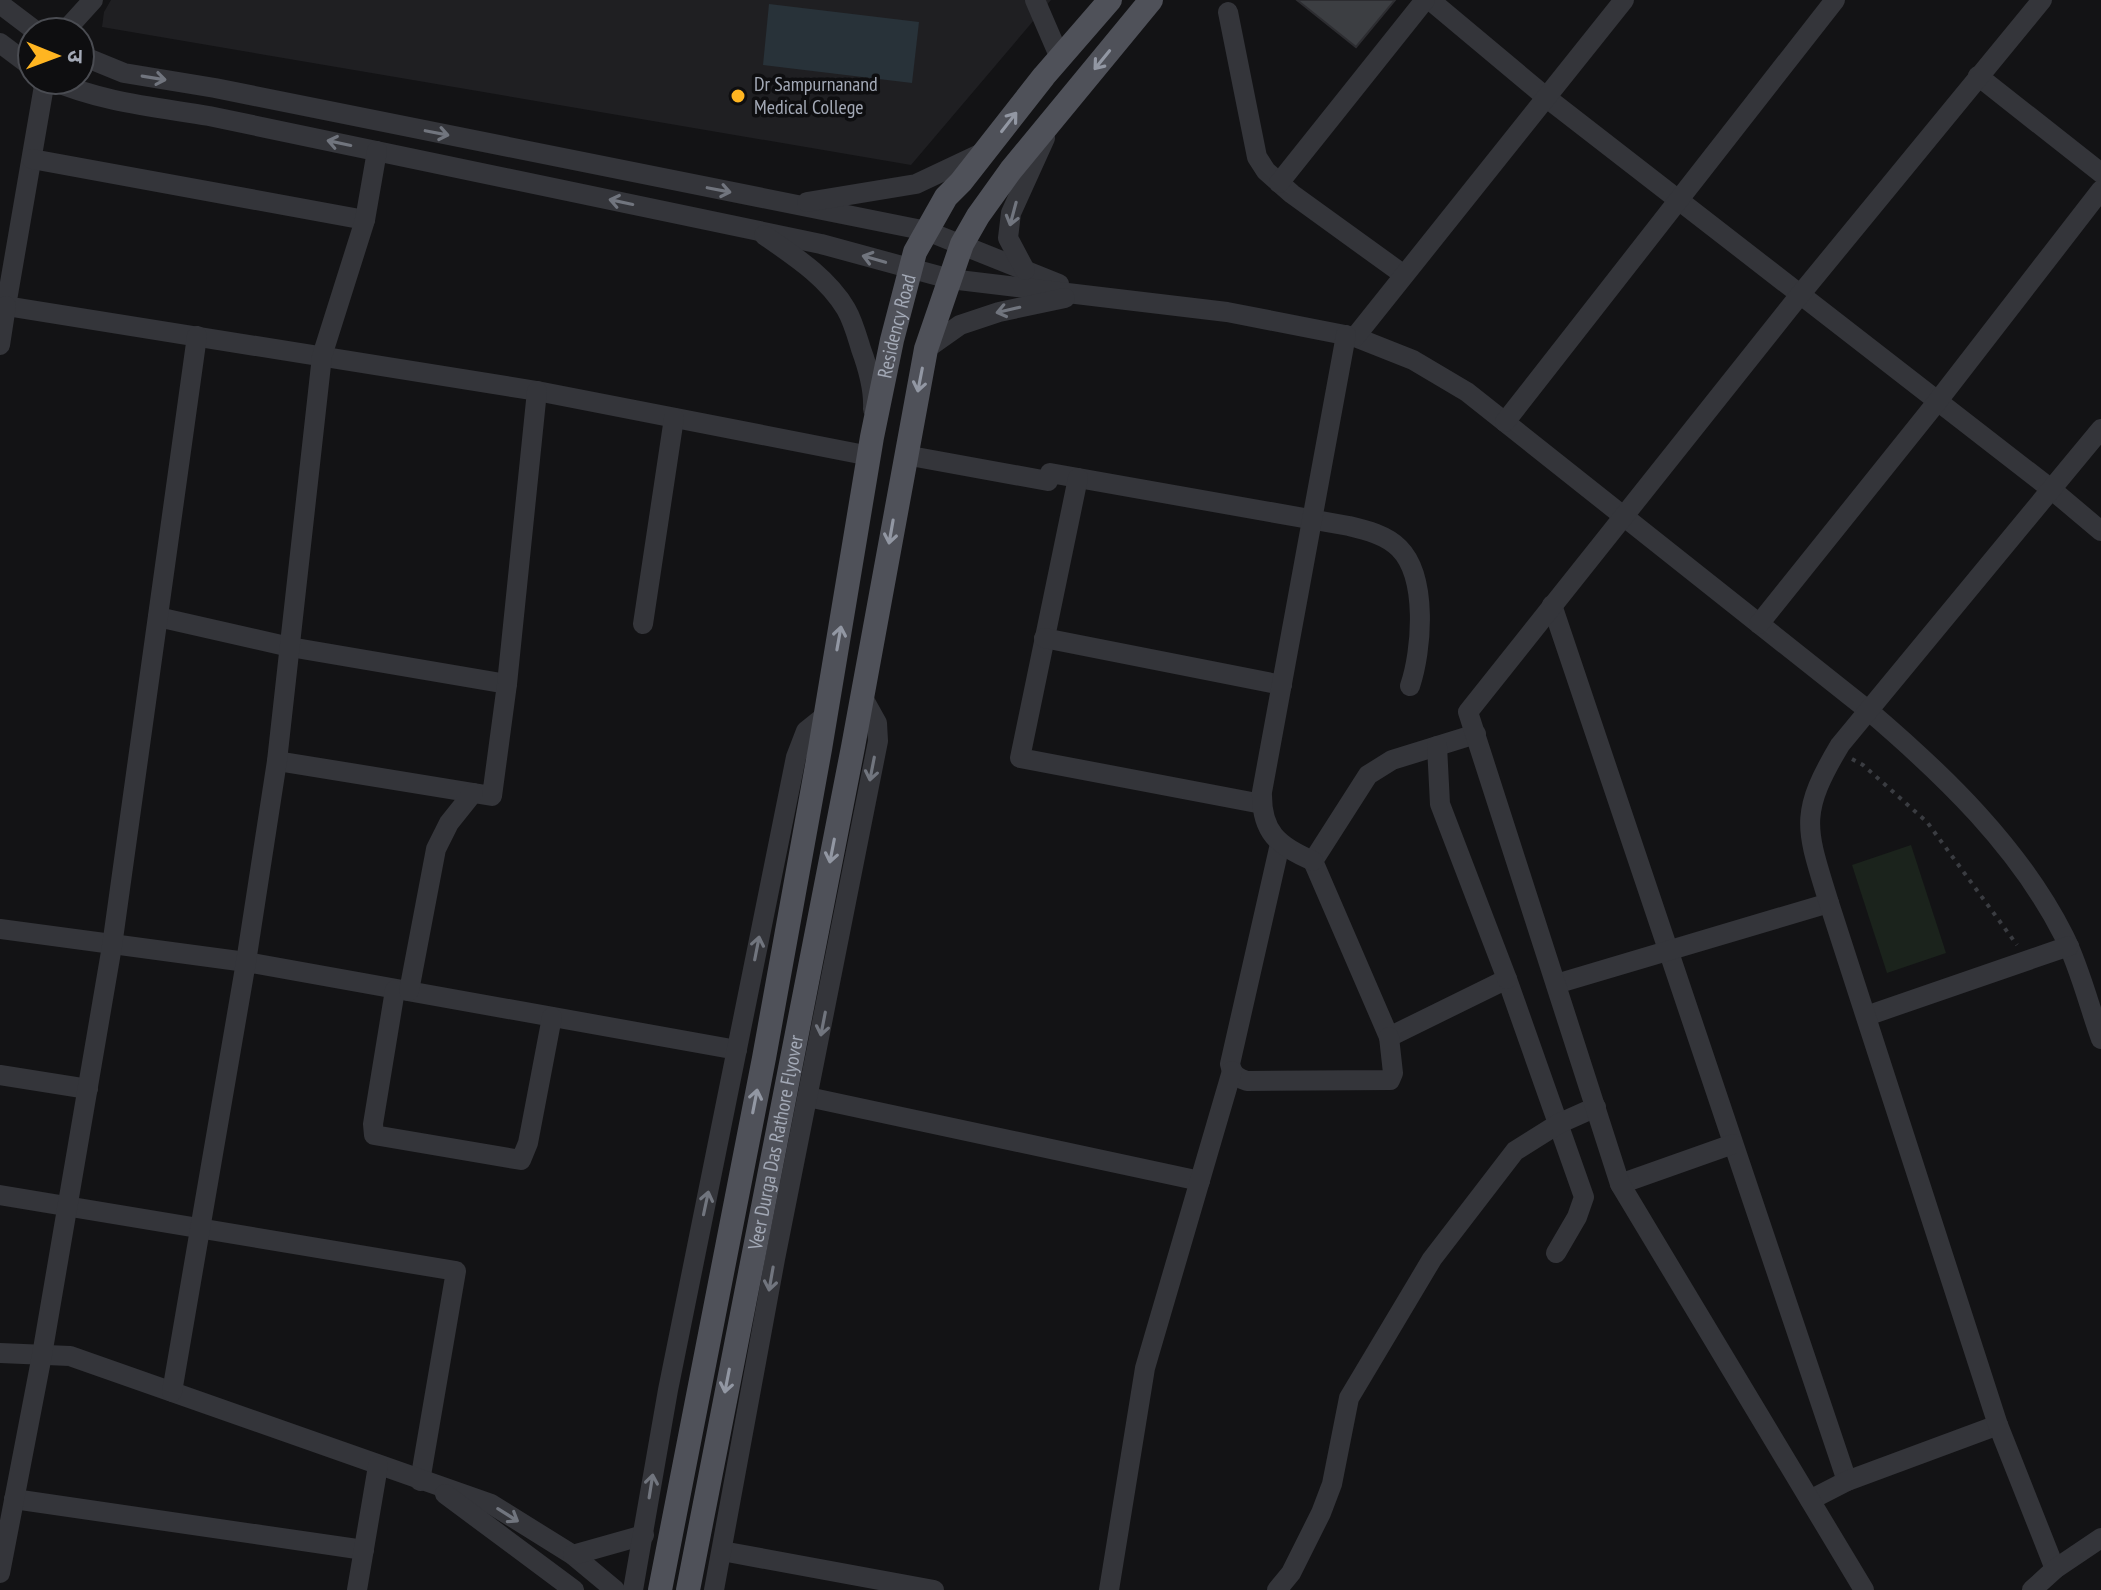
<svg xmlns="http://www.w3.org/2000/svg" width="2101" height="1590" font-family="'PT Sans Narrow','Noto Sans Devanagari',sans-serif">
<style>
.built{fill:#1f1f22}
.green{fill:#1b231c}
.water{fill:#283239}
.building{fill:#3c3e42;stroke:#2d2d31;stroke-width:2}
.lines{fill:none;stroke-linecap:round;stroke-linejoin:round}
.path{stroke:#3a3c41;stroke-width:4;stroke-dasharray:4 6;stroke-linecap:butt}
.minor{stroke:#34353a;stroke-width:20}
.major{stroke:#4f5159;stroke-width:24}
.oneway{stroke:#9297a3}
.oneway2{stroke:#71757e}
.poi-dot{fill:#ffb521;stroke:#0e0e10;stroke-width:3}
.labels{text-anchor:middle;dominant-baseline:central;stroke-width:7;stroke-linejoin:round;paint-order:stroke}
.poi-label{font-size:20px;fill:#a3a9b6;stroke:#0e0e10;text-anchor:start}
.street-label{font-size:20px;fill:#a3a9b6;stroke:#0e0e10}
</style>
<rect width="100%" height="100%" fill="#131315"/>
<path class="built" d="M 111,0 L 1051,0 L 911,165 L 102,27 L 104,12 Z"/>
<path class="green" d="M 1911,845 L 1946,953 L 1887,973 L 1852,865 Z"/>
<path class="water" d="M 769,4 L 919,22 L 912,83 L 763,65 Z"/>
<path class="building" d="M 1297,0 L 1395,0 L 1356,47 Z"/>
<g class="lines">
<path class="path" d="M 1852,759 L 1863,765 L 1927,822 L 2017,945"/>
<g class="minor">
<path d="M 1035,0 L 1060,58"/>
<path d="M 1430,0 L 1547,98 L 2051,489 L 2101,531"/>
<path d="M 0,4 L 37,32"/>
<path d="M 1228,12 L 1257,157 L 1266,171 L 1292,194 L 1404,275"/>
<path d="M 64,32 L 93,0"/>
<path d="M 0,43 L 32,67"/>
<path d="M 80,55 L 124,73 L 215,88 L 927,231 L 1059,284"/>
<path d="M 1978,76 L 2101,173"/>
<path d="M 45,80 L 6,306 L 537,391 L 870,456"/>
<path d="M 51,80 C 101,102 156,107 209,116 L 821,244 L 950,279 L 1227,312 L 1355,337 L 1413,360 L 1467,392 L 1869,711 C 1944,775 2019,847 2064,936 C 2080,968 2089,1006 2101,1039"/>
<path d="M 32,159 L 365,220"/>
<path d="M 1279,183 L 1425,0"/>
<path d="M 807,202 L 916,184 L 986,151"/>
<path d="M 764,235 C 794,256 827,277 846,309 C 853,321 857,336 861,349 C 868,368 874,390 873,409"/>
<path d="M 1025,270 L 1008,238 L 1011,213 L 1045,138"/>
<path d="M 1355,337 L 1624,0"/>
<path d="M 0,345 L 6,306"/>
<path d="M 926,349 L 960,325 L 999,312 L 1065,298"/>
<path d="M 1505,422 L 1835,0"/>
<path d="M 905,455 L 1048,481 L 1050,473 L 1349,526 C 1366,530 1386,535 1399,548 C 1428,577 1422,650 1410,686"/>
<path d="M 1078,478 L 1020,758 L 1262,804"/>
<path d="M 1552,605 L 1847,1481"/>
<path d="M 158,617 L 290,647 L 507,684"/>
<path d="M 643,624 L 674,418"/>
<path d="M 1759,624 L 1937,402 L 2101,190"/>
<path d="M 1044,638 L 1282,685"/>
<path d="M 1476,734 L 1392,760 L 1368,775 L 1313,861 L 1389,1037 L 1507,979 L 1584,1197 L 1577,1217 L 1556,1253"/>
<path d="M 1437,746 L 1440,804 L 1507,979"/>
<path d="M 277,761 L 492,796 L 507,684 L 537,391"/>
<path d="M 1280,844 L 1230,1064 C 1232,1074 1237,1078 1247,1081 L 1390,1080 L 1393,1073 L 1389,1037"/>
<path d="M 1313,861 C 1278,846 1261,832 1262,792 L 1346,335"/>
<path d="M 0,929 L 246,962 L 737,1050"/>
<path d="M 1556,984 L 1829,903"/>
<path d="M 395,990 L 373,1124 L 374,1135 L 521,1160 L 528,1143 L 552,1017"/>
<path d="M 409,991 L 436,849 L 449,823 L 473,793"/>
<path d="M 1875,1013 L 2069,946"/>
<path d="M 0,1075 L 88,1089"/>
<path d="M 808,1097 L 1200,1181"/>
<path d="M 1620,1184 L 1733,1144"/>
<path d="M 0,1195 L 456,1271 L 420,1481"/>
<path d="M 0,1353 L 70,1356 L 491,1504 L 573,1555 L 615,1590"/>
<path d="M 172,1392 L 246,962 L 277,761 L 322,356 L 365,220 L 377,151"/>
<path d="M 445,1494 L 574,1590"/>
<path d="M 14,1499 L 364,1550"/>
<path d="M 1810,1500 L 1847,1481 L 1998,1425"/>
<path d="M 722,1551 L 934,1590"/>
<path d="M 573,1555 L 644,1535"/>
<path d="M 2055,1569 L 1998,1425 L 1829,903 C 1806,828 1798,815 1840,745 L 2101,429"/>
<path d="M 0,1573 L 42,1355 L 112,946 L 197,336"/>
<path d="M 357,1590 L 378,1466"/>
<path d="M 633,1590 L 668,1390 L 796,757 L 806,731 L 826,715"/>
<path d="M 714,1590 L 775,1259 L 878,741 L 877,723 L 862,696"/>
<path d="M 1109,1590 L 1145,1368 L 1232,1071"/>
<path d="M 1277,1590 L 1291,1573 L 1321,1513 L 1332,1484 L 1349,1398 L 1432,1259 L 1515,1151 L 1558,1124 L 1596,1107"/>
<path d="M 1864,1590 L 1620,1184 L 1468,712 L 1799,296 L 2042,0"/>
<path d="M 2032,1590 L 2055,1569 L 2101,1538"/>
</g>
<g class="major">
<path id="s1" d="M 660,1590 L 764,1058 L 820,749 L 872,437 L 892,340 L 915,252 L 946,197 L 961,182 L 1044,76 L 1110,0"/>
<path id="s2" d="M 688,1590 L 853,747 L 926,349 L 962,244 L 978,216 L 1011,170 L 1151,0"/>
</g>
</g>
<defs><path id="oneway-shaft" d="M-6 0H5M1.5-3L5.5 0L1.5 3" fill="none" stroke-width="1.6" stroke-linecap="round" stroke-linejoin="round" transform="scale(2)"/></defs>
<g class="oneway">
<use href="#oneway-shaft" transform="translate(1102 60) rotate(129)"/>
<use href="#oneway-shaft" transform="translate(1009 122) rotate(-52)"/>
<use href="#oneway-shaft" transform="translate(920 380) rotate(101)"/>
<use href="#oneway-shaft" transform="translate(891 532) rotate(100)"/>
<use href="#oneway-shaft" transform="translate(839 638) rotate(-80)"/>
<use href="#oneway-shaft" transform="translate(832 851) rotate(101)"/>
<use href="#oneway-shaft" transform="translate(755 1101) rotate(-79)"/>
<use href="#oneway-shaft" transform="translate(727 1381) rotate(101)"/>
</g>
<g class="oneway2">
<use href="#oneway-shaft" transform="translate(154 78) rotate(9)"/>
<use href="#oneway-shaft" transform="translate(437 133) rotate(11)"/>
<use href="#oneway-shaft" transform="translate(339 143) rotate(-168)"/>
<use href="#oneway-shaft" transform="translate(719 190) rotate(11)"/>
<use href="#oneway-shaft" transform="translate(621 202) rotate(-168)"/>
<use href="#oneway-shaft" transform="translate(1013 214) rotate(105)"/>
<use href="#oneway-shaft" transform="translate(874 259) rotate(-164)"/>
<use href="#oneway-shaft" transform="translate(1008 310) rotate(167)"/>
<use href="#oneway-shaft" transform="translate(872 769) rotate(101)"/>
<use href="#oneway-shaft" transform="translate(757 948) rotate(-79)"/>
<use href="#oneway-shaft" transform="translate(823 1024) rotate(101)"/>
<use href="#oneway-shaft" transform="translate(706 1203) rotate(-78)"/>
<use href="#oneway-shaft" transform="translate(771 1279) rotate(100)"/>
<use href="#oneway-shaft" transform="translate(651 1486) rotate(-81)"/>
<use href="#oneway-shaft" transform="translate(508 1515) rotate(32)"/>
</g>
<circle class="poi-dot" cx="738" cy="96" r="8"/>
<g class="labels">
<g class="poi-label">
<text x="754" y="84">Dr Sampurnanand<tspan x="754" dy="23">Medical College</tspan></text>
</g>
<g class="street-label">
<text stroke="none"><textPath href="#s1" startOffset="1286">Residency Road</textPath></text>
<text stroke="none"><textPath href="#s2" startOffset="456">Veer Durga Das Rathore Flyover</textPath></text>
</g>
</g>
<g transform="translate(56 56) rotate(91)"><circle r="38" fill="#0e0e10" stroke="#4a4c52" stroke-width="2"/>
<path d="M0-6L14 30L0 20L-14 30Z" fill="#ffb521"/>
<text y="-12" font-size="22" font-weight="bold" text-anchor="middle" fill="#a3a9b6">उ</text>
</g>
</svg>
